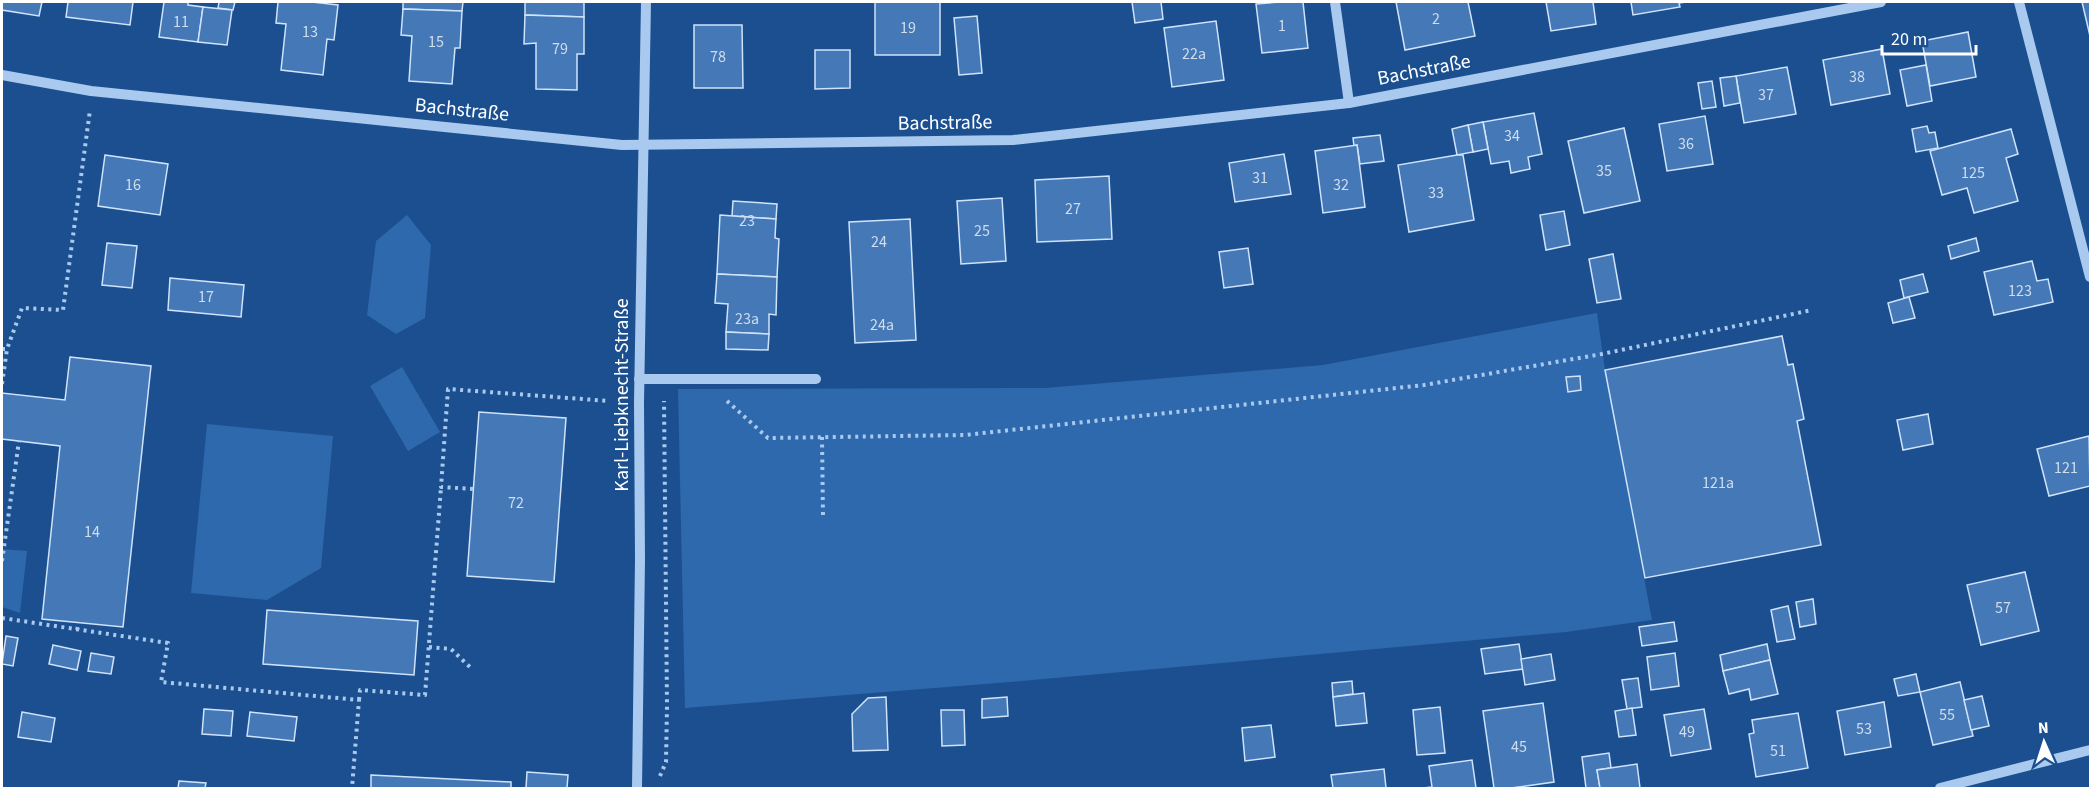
<svg xmlns="http://www.w3.org/2000/svg" width="2092" height="790" font-family="'Source Sans 3',sans-serif">
<style>
.green{fill:#2e69ad}
.building{fill:#4478b7;stroke:#cfe3fa;stroke-width:1.5}
.lines{fill:none;stroke-linecap:round;stroke-linejoin:round}
.path{stroke:#a9c9ee;stroke-width:4;stroke-dasharray:3 4.5;stroke-linecap:butt}
.minor{stroke:#a9c9ee;stroke-width:10}
.labels{text-anchor:middle;dominant-baseline:central;stroke-width:4.5;stroke-linejoin:round;paint-order:stroke}
.number-label{font-size:16px;fill:#d0dded}
.street-label{font-size:20px;fill:#fff;stroke:#1b4f8f}
</style>
<rect width="100%" height="100%" fill="#1b4f8f"/>
<g class="green">
<path d="M 407,215 L 431,245 L 425,318 L 396,334 L 367,315 L 376,241 Z"/>
<path d="M 1597,313 L 1605,370 L 1652,620 L 1566,632 L 1010,682 L 685,708 L 678,389 L 1045,388 L 1323,365 Z"/>
<path d="M 402,367 L 440,432 L 408,451 L 370,386 Z"/>
<path d="M 207,424 L 333,436 L 321,568 L 267,600 L 191,593 Z"/>
<path d="M 2,549 L 27,551 L 20,613 L 2,607 Z"/>
</g>
<g class="building">
<path d="M 2,2 L 42,2 L 39,16 L 2,10 Z"/>
<path d="M 68,2 L 133,2 L 130,25 L 66,17 Z"/>
<path d="M 164,2 L 188,2 L 188,5 L 203,7 L 198,42 L 159,37 Z"/>
<path d="M 219,2 L 235,2 L 233,10 L 218,8 Z"/>
<path d="M 278,2 L 312,2 L 338,5 L 334,40 L 327,39 L 323,75 L 281,70 L 286,24 L 276,23 Z"/>
<path d="M 403,2 L 463,2 L 462,11 L 403,9 Z"/>
<path d="M 525,2 L 584,2 L 584,17 L 525,15 Z"/>
<rect x="875" y="2" width="65" height="53"/>
<path d="M 1132,2 L 1161,2 L 1163,19 L 1135,23 Z"/>
<path d="M 1280,2 L 1303,2 L 1308,48 L 1262,53 L 1256,4 Z"/>
<path d="M 1396,2 L 1468,2 L 1475,36 L 1405,50 Z"/>
<path d="M 1546,2 L 1593,2 L 1596,24 L 1551,31 Z"/>
<path d="M 1631,2 L 1686,2 L 1679,3 L 1680,7 L 1633,15 Z"/>
<path d="M 2082,2 L 2090,2 L 2090,36 Z"/>
<path d="M 203,7 L 232,10 L 227,45 L 198,42 Z"/>
<path d="M 403,9 L 462,11 L 460,48 L 455,48 L 452,84 L 409,81 L 412,36 L 401,35 Z"/>
<path d="M 525,15 L 584,17 L 584,54 L 577,54 L 577,90 L 536,89 L 536,43 L 524,44 Z"/>
<path d="M 977,16 L 982,73 L 959,75 L 954,18 Z"/>
<path d="M 1216,21 L 1224,80 L 1172,87 L 1164,28 Z"/>
<path d="M 694,25 L 742,25 L 743,88 L 694,88 Z"/>
<path d="M 1968,32 L 1976,77 L 1930,86 L 1922,41 Z"/>
<path d="M 1882,49 L 1890,94 L 1831,105 L 1823,60 Z"/>
<path d="M 815,50 L 850,50 L 850,88 L 815,89 Z"/>
<path d="M 1926,65 L 1932,101 L 1907,106 L 1900,70 Z"/>
<path d="M 1787,67 L 1796,114 L 1744,123 L 1736,76 Z"/>
<path d="M 1736,76 L 1740,103 L 1724,106 L 1720,78 Z"/>
<path d="M 1712,81 L 1716,107 L 1702,109 L 1698,83 Z"/>
<path d="M 1534,113 L 1542,154 L 1528,157 L 1530,169 L 1511,173 L 1509,161 L 1491,164 L 1483,122 Z"/>
<path d="M 1705,116 L 1713,164 L 1667,171 L 1659,124 Z"/>
<path d="M 1483,122 L 1488,149 L 1473,152 L 1468,125 Z"/>
<path d="M 1468,125 L 1473,152 L 1457,155 L 1452,129 Z"/>
<path d="M 1927,126 L 1929,133 L 1935,132 L 1938,148 L 1916,152 L 1912,129 Z"/>
<path d="M 1624,128 L 1640,201 L 1584,213 L 1568,141 Z"/>
<path d="M 2011,129 L 2018,154 L 2006,158 L 2018,201 L 1974,213 L 1967,188 L 1942,195 L 1930,151 Z"/>
<path d="M 1380,135 L 1384,161 L 1360,164 L 1357,145 L 1354,146 L 1353,138 Z"/>
<path d="M 1357,145 L 1365,207 L 1323,213 L 1315,151 Z"/>
<path d="M 1284,154 L 1291,194 L 1235,202 L 1229,163 Z"/>
<path d="M 105,155 L 168,164 L 160,215 L 98,206 Z"/>
<path d="M 1457,155 L 1463,155 L 1474,220 L 1409,232 L 1398,165 Z"/>
<path d="M 1109,176 L 1112,239 L 1037,242 L 1035,180 Z"/>
<path d="M 1002,198 L 1006,261 L 961,264 L 957,201 Z"/>
<path d="M 733,201 L 777,204 L 776,219 L 732,216 Z"/>
<path d="M 1564,211 L 1570,245 L 1546,250 L 1540,215 Z"/>
<path d="M 720,215 L 776,219 L 775,238 L 779,239 L 777,277 L 717,274 Z"/>
<path d="M 910,219 L 916,340 L 855,343 L 849,222 Z"/>
<path d="M 1976,238 L 1979,251 L 1951,259 L 1948,246 Z"/>
<path d="M 107,243 L 137,246 L 132,288 L 102,285 Z"/>
<path d="M 1248,248 L 1253,284 L 1224,288 L 1219,252 Z"/>
<path d="M 1613,254 L 1621,299 L 1597,303 L 1589,259 Z"/>
<path d="M 2032,261 L 2037,281 L 2048,279 L 2053,302 L 1994,315 L 1984,272 Z"/>
<path d="M 717,274 L 777,277 L 776,315 L 769,314 L 769,334 L 726,332 L 728,304 L 715,303 Z"/>
<path d="M 1923,274 L 1928,292 L 1904,298 L 1900,280 Z"/>
<path d="M 170,278 L 244,285 L 241,317 L 168,310 Z"/>
<path d="M 1909,297 L 1915,318 L 1893,323 L 1888,303 Z"/>
<path d="M 726,332 L 769,334 L 768,350 L 726,349 Z"/>
<path d="M 1782,336 L 1788,365 L 1793,364 L 1804,419 L 1797,421 L 1821,545 L 1645,578 L 1605,370 Z"/>
<path d="M 70,357 L 151,366 L 123,627 L 42,619 L 60,446 L 2,439 L 2,393 L 65,400 Z"/>
<path d="M 1580,376 L 1581,390 L 1568,392 L 1566,377 Z"/>
<path d="M 479,412 L 566,418 L 554,582 L 467,576 Z"/>
<path d="M 1928,414 L 1933,444 L 1903,450 L 1897,420 Z"/>
<path d="M 2089,436 L 2090,486 L 2049,496 L 2037,449 Z"/>
<path d="M 2025,572 L 2039,631 L 1981,645 L 1967,585 Z"/>
<path d="M 1813,599 L 1816,624 L 1800,627 L 1796,602 Z"/>
<path d="M 1788,606 L 1795,639 L 1777,642 L 1771,610 Z"/>
<path d="M 267,610 L 418,621 L 414,675 L 263,664 Z"/>
<path d="M 1674,622 L 1677,641 L 1642,646 L 1639,627 Z"/>
<path d="M 6,636 L 18,638 L 13,666 L 2,664 Z"/>
<path d="M 1519,644 L 1523,669 L 1485,674 L 1481,649 Z"/>
<path d="M 1767,644 L 1770,660 L 1723,671 L 1720,655 Z"/>
<path d="M 53,645 L 81,651 L 77,670 L 49,664 Z"/>
<path d="M 91,653 L 114,657 L 111,674 L 88,671 Z"/>
<path d="M 1675,653 L 1679,686 L 1651,690 L 1647,657 Z"/>
<path d="M 1551,654 L 1555,680 L 1525,685 L 1521,659 Z"/>
<path d="M 1770,660 L 1778,694 L 1751,700 L 1749,689 L 1729,694 L 1723,671 Z"/>
<path d="M 1916,674 L 1920,692 L 1898,696 L 1894,679 Z"/>
<path d="M 1638,678 L 1642,707 L 1627,709 L 1622,680 Z"/>
<path d="M 1352,681 L 1353,694 L 1333,697 L 1332,683 Z"/>
<path d="M 1960,682 L 1973,736 L 1933,745 L 1920,692 Z"/>
<path d="M 1364,693 L 1367,723 L 1336,726 L 1333,697 Z"/>
<path d="M 1982,696 L 1989,726 L 1971,730 L 1964,700 Z"/>
<path d="M 886,697 L 888,750 L 853,751 L 852,714 L 868,698 Z"/>
<path d="M 1007,697 L 1008,716 L 982,718 L 982,699 Z"/>
<path d="M 1884,702 L 1891,747 L 1845,755 L 1837,711 Z"/>
<path d="M 1543,703 L 1554,782 L 1511,788 L 1494,788 L 1483,711 Z"/>
<path d="M 1440,707 L 1445,753 L 1417,755 L 1413,710 Z"/>
<path d="M 1632,708 L 1636,735 L 1619,737 L 1615,711 Z"/>
<path d="M 204,709 L 233,711 L 231,736 L 202,734 Z"/>
<path d="M 1704,709 L 1711,749 L 1671,756 L 1664,715 Z"/>
<path d="M 941,710 L 964,710 L 965,745 L 942,746 Z"/>
<path d="M 22,712 L 55,718 L 51,742 L 18,737 Z"/>
<path d="M 250,712 L 297,717 L 294,741 L 247,736 Z"/>
<path d="M 1798,713 L 1808,768 L 1756,777 L 1749,734 L 1754,733 L 1752,720 Z"/>
<path d="M 1271,725 L 1275,757 L 1245,761 L 1242,728 Z"/>
<path d="M 1609,753 L 1611,768 L 1597,770 L 1600,788 L 1586,788 L 1582,757 Z"/>
<path d="M 1472,760 L 1476,788 L 1423,788 L 1432,787 L 1429,766 Z"/>
<path d="M 1637,764 L 1640,788 L 1600,788 L 1597,770 Z"/>
<path d="M 1384,769 L 1386,788 L 1333,788 L 1331,775 Z"/>
<path d="M 527,772 L 568,775 L 567,788 L 526,788 Z"/>
<path d="M 371,775 L 511,782 L 511,788 L 371,788 Z"/>
<path d="M 179,781 L 206,783 L 205,788 L 178,788 Z"/>
</g>
<g class="lines">
<g class="path">
<path d="M 2,349 L 7,349 L 22,308 L 63,310 L 90,110"/>
<path d="M 2,384 L 7,349"/>
<path d="M 727,401 L 768,438 L 965,435 L 1424,385 L 1602,354 L 1812,310"/>
<path d="M 822,437 L 823,517"/>
<path d="M 473,489 L 441,487 L 448,389 L 609,401"/>
<path d="M 2,561 L 19,441"/>
<path d="M 2,618 L 168,643 L 161,682 L 359,700 L 352,788"/>
<path d="M 77,630 L 79,623"/>
<path d="M 429,647 L 451,649 L 472,669"/>
<path d="M 359,700 L 360,690 L 425,695 L 441,487"/>
<path d="M 660,776 L 666,762 L 667,706 L 664,401"/>
</g>
<g class="minor">
<path d="M 1335,2 L 1349,103"/>
<path d="M 2019,2 L 2090,277"/>
<path d="M 2,75 L 91,91 L 622,145 L 1013,140 L 1349,103 L 1881,2"/>
<path d="M 639,379 L 816,379"/>
<path d="M 637,788 L 640,559 L 639,402 L 646,2"/>
<path d="M 1940,788 L 2090,750"/>
</g>
</g>
<g class="labels">
<g class="number-label">
<text x="1436" y="19">2</text>
<text x="181" y="22">11</text>
<text x="1282" y="26">1</text>
<text x="908" y="28">19</text>
<text x="310" y="32">13</text>
<text x="436" y="42">15</text>
<text x="560" y="49">79</text>
<text x="1194" y="54">22a</text>
<text x="718" y="57">78</text>
<text x="1857" y="77">38</text>
<text x="1766" y="95">37</text>
<text x="1512" y="136">34</text>
<text x="1686" y="144">36</text>
<text x="1604" y="171">35</text>
<text x="1973" y="173">125</text>
<text x="1260" y="178">31</text>
<text x="133" y="185">16</text>
<text x="1341" y="185">32</text>
<text x="1436" y="193">33</text>
<text x="1073" y="209">27</text>
<text x="747" y="221">23</text>
<text x="982" y="231">25</text>
<text x="879" y="242">24</text>
<text x="2020" y="291">123</text>
<text x="206" y="297">17</text>
<text x="747" y="319">23a</text>
<text x="882" y="325">24a</text>
<text x="2066" y="468">121</text>
<text x="1718" y="483">121a</text>
<text x="516" y="503">72</text>
<text x="92" y="532">14</text>
<text x="2003" y="608">57</text>
<text x="1947" y="715">55</text>
<text x="1864" y="729">53</text>
<text x="1687" y="732">49</text>
<text x="1519" y="747">45</text>
<text x="1778" y="751">51</text>
</g>
<g class="street-label">
<text transform="translate(1424 70) rotate(-11)">Bachstraße</text>
<text transform="translate(462 110) rotate(6)">Bachstraße</text>
<text transform="translate(945 123) rotate(-1)">Bachstraße</text>
<text transform="translate(622 395) rotate(-90)">Karl-Liebknecht-Straße</text>
</g>
</g>
<rect width="2092" height="790" fill="none" stroke="#ffffff" stroke-width="6"/>
<g transform="translate(2044 742) rotate(357)" stroke="#1b4f8f" stroke-width="4.5" paint-order="stroke">
<path d="M0-4.5L10 22L0 15L-10 22Z" fill="#ffffff"/>
<text y="-9" font-size="16" font-weight="bold" text-anchor="middle" fill="#ffffff">N</text>
</g>
<path d="M1882 45v9h94v-9" fill="none" stroke="#ffffff" stroke-width="3"/>
<text x="1891" y="45" font-size="18" fill="#ffffff" stroke="#1b4f8f" stroke-width="4.5" paint-order="stroke">20 m</text>
</svg>
